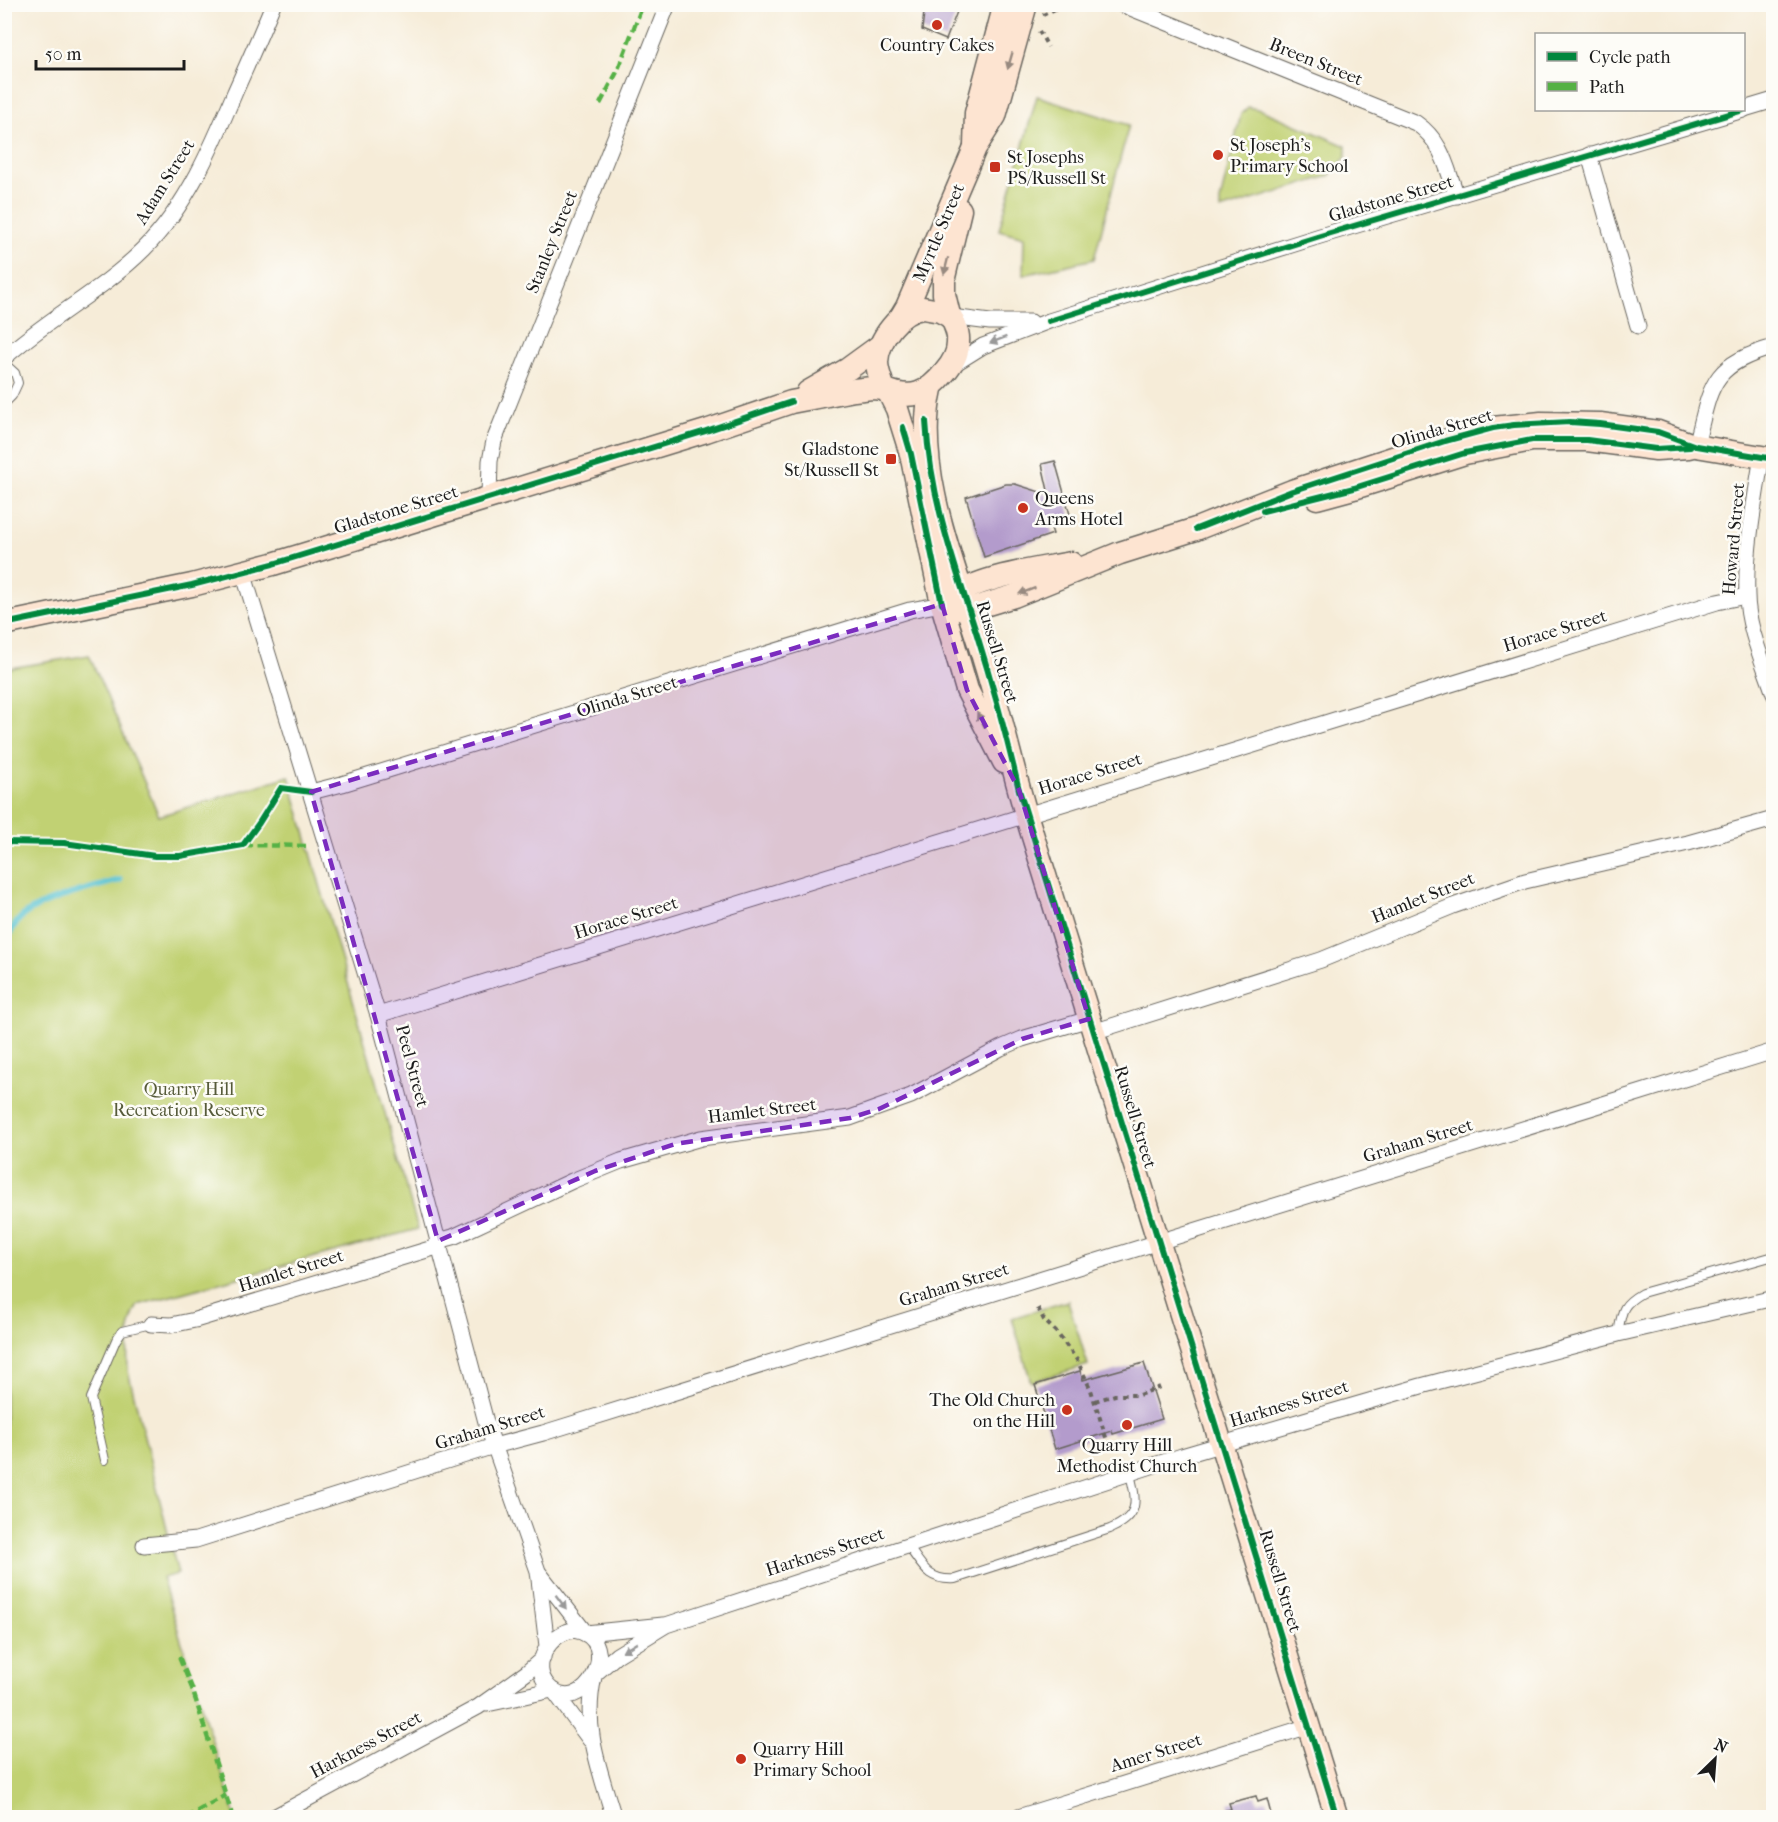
<svg xmlns="http://www.w3.org/2000/svg" width="1778" height="1822" font-family="'IM FELL French Canon',serif">
<style>
.green{fill:#c1d173;stroke:#6e7648;stroke-width:1.5}
.lines{fill:none;stroke-linecap:round;stroke-linejoin:round}
.stream{stroke:#57c2d2;stroke-width:6}
.building{fill:#b39bcc}
.lane-casing{stroke:#68655e;stroke-width:10}
.street-casing{stroke:#68655e;stroke-width:17}
.secondary-casing{stroke:#68655e;stroke-width:25}
.path{stroke:#68655e;stroke-width:4;stroke-dasharray:4.5 4.5;stroke-linecap:butt}
.lane{stroke:#fff;stroke-width:8}
.street{stroke:#fff;stroke-width:15}
.secondary{stroke:#fde4d1;stroke-width:22}
.quiet{stroke:#55b145;stroke-width:4.5;stroke-dasharray:9 4.5;stroke-linecap:butt}
.cycleway-casing{stroke:#fdfcf7;stroke-width:10}
.cycleway{stroke:#00873e;stroke-width:6}
.oneway{fill:#988a80}
.oneway2{fill:#999}
.marked{fill:#7b2cbf;fill-opacity:0.2;stroke:#7b2cbf;stroke-width:4.5;stroke-dasharray:12 8;stroke-linejoin:round}
.poi-dot{fill:#c8321e;stroke:#fdfcf7;stroke-width:2}
.labels{text-anchor:middle;dominant-baseline:central;stroke-width:5;stroke-linejoin:round;paint-order:stroke}
.poi-label{font-size:18px;fill:#1c1c1c;stroke:#fdfcf7;text-anchor:start}
.street-label{font-size:18px;fill:#1c1c1c;stroke:#fdfcf7}
.park-label{font-size:18px;fill:#565b3a;stroke:#fdfcf7}
</style>
<rect width="100%" height="100%" fill="#fdfcf7"/>
<filter id="ink" filterUnits="userSpaceOnUse"><feTurbulence type="fractalNoise" baseFrequency=".0167" numOctaves="2"/><feDisplacementMap in="SourceGraphic" scale="12" xChannelSelector="R" yChannelSelector="G"/><feConvolveMatrix kernelMatrix="1 2 1 2 8 2 1 2 1" color-interpolation-filters="sRGB"/></filter>
<filter id="wash" filterUnits="userSpaceOnUse"><feTurbulence type="fractalNoise" baseFrequency=".008" numOctaves="4" result="noise"/><feDisplacementMap in="SourceGraphic" scale="24" xChannelSelector="R" yChannelSelector="G"/><feGaussianBlur stdDeviation="1.35" result="paint"/><feColorMatrix in="noise" values="0 0 0 0 0 0 0 0 0 0 0 0 0 0 0 0 0 1.4 0 .05"/><feComposite in="paint" operator="in"/></filter>
<g filter="url(#wash)">
<rect width="100%" height="100%" fill="#f6ecd8"/>
<g class="green">
<path d="M 1037,96 L 1129,125 L 1094,259 L 1023,275 L 1024,237 L 999,230 Z"/>
<path d="M 1248,107 L 1261,110 L 1346,146 L 1346,157 L 1329,176 L 1220,210 L 1220,201 L 1241,114 Z"/>
<path d="M 89,655 L 159,816 L 289,776 L 418,1229 L 138,1305 C 126,1325 127,1347 128,1371 L 178,1574 L 162,1578 L 235,1816 L 234,1818 L 5,1818 L 5,669 Z"/>
<path d="M 1068,1301 L 1088,1365 L 1031,1382 L 1012,1318 Z"/>
</g>
<g class="lines">
<path class="stream" d="M 4,946 C 10,935 14,922 24,915 C 42,900 96,887 120,880"/>
</g>
<g id="blocks">
<g class="building">
<path d="M 925,4 L 960,4 L 946,40 L 922,30 Z"/>
<path d="M 1055,461 L 1071,518 L 1050,525 L 1053,534 L 984,557 L 966,497 L 1006,484 L 1015,484 L 1049,495 L 1042,464 Z"/>
<path d="M 1144,1363 L 1162,1419 L 1113,1434 L 1112,1431 L 1055,1449 L 1035,1385 L 1080,1371 L 1083,1380 Z"/>
<path d="M 1256,1796 L 1258,1802 L 1267,1799 L 1272,1818 L 1219,1818 L 1218,1812 L 1231,1809 L 1229,1803 Z"/>
</g>
</g>
</g>
<g filter="url(#ink)">
<use href="#blocks" fill-opacity="0" stroke="#68655e" stroke-width="1.5"/>
<g class="lines">
<g class="lane-casing">
<g id="lane">
<path d="M 4,363 L 15,373 L 18,383 L 12,396 L 4,404"/>
<path d="M 1618,1334 C 1622,1311 1621,1305 1642,1293 L 1774,1256"/>
<path d="M 105,1460 L 91,1398 L 116,1340 L 122,1331 L 151,1324"/>
<path d="M 908,1546 C 922,1565 927,1581 955,1579 L 1110,1529 C 1140,1516 1137,1502 1130,1474"/>
</g>
</g>
<g class="street-casing">
<g id="street">
<path d="M 1121,4 L 1416,123 C 1443,142 1446,167 1457,196"/>
<path d="M 1744,109 L 1774,100"/>
<path d="M 1589,155 L 1638,326"/>
<path d="M 951,317 L 990,322 L 1031,322"/>
<path d="M 4,358 C 48,318 102,291 144,249 C 187,206 212,147 235,92 C 248,63 261,34 273,4"/>
<path d="M 951,366 L 983,346 L 1049,321 L 1320,236 L 1743,110"/>
<path d="M 1696,446 C 1711,387 1709,365 1774,347"/>
<path d="M 1762,456 C 1755,499 1745,552 1747,595 C 1747,627 1764,664 1774,694"/>
<path d="M 489,497 L 490,461 L 494,441 L 668,4"/>
<path d="M 243,572 L 378,1015 L 486,1422 L 538,1571 L 547,1646"/>
<path d="M 311,792 L 342,784 L 910,610 L 942,604"/>
<path d="M 378,1015 L 1717,602 L 1746,596"/>
<path d="M 1093,1032 L 1321,960 L 1453,906 L 1525,881 L 1688,843 L 1774,819"/>
<path d="M 438,1241 L 453,1237 L 572,1181 L 621,1161 L 701,1138 L 850,1118 L 911,1096 L 1001,1048 L 1022,1039 L 1089,1019"/>
<path d="M 151,1324 L 171,1325 L 195,1320 L 440,1246"/>
<path d="M 144,1545 L 196,1540 L 494,1446 L 543,1433 L 1774,1051"/>
<path d="M 540,1574 L 585,1632"/>
<path d="M 574,1630 C 628,1639 581,1724 548,1686 C 530,1665 549,1633 574,1630 Z"/>
<path d="M 586,1633 L 663,1625"/>
<path d="M 596,1673 L 617,1655 L 666,1625 L 1182,1456 L 1311,1418 L 1421,1386 L 1618,1334 L 1774,1298"/>
<path d="M 594,1677 C 582,1728 600,1770 614,1818"/>
<path d="M 554,1691 L 590,1740"/>
<path d="M 487,1704 L 552,1690"/>
<path d="M 272,1818 L 478,1707 L 526,1673 L 543,1658"/>
<path d="M 1015,1818 L 1309,1726"/>
</g>
</g>
<g class="secondary-casing">
<g id="secondary">
<path d="M 975,146 L 976,113 L 1005,4"/>
<path d="M 923,308 L 940,311 L 951,317 C 955,325 959,333 958,343 C 958,354 952,364 945,372 C 927,394 912,401 884,389 C 881,380 877,371 877,362 C 878,339 900,310 923,308 Z"/>
<path d="M 949,315 L 944,294 L 944,277 L 960,210"/>
<path d="M 901,317 L 907,307 L 975,148 L 995,116 L 1026,4"/>
<path d="M 931,389 C 912,473 960,579 984,660 C 1000,711 1011,763 1026,814 L 1337,1818"/>
<path d="M 888,391 L 897,409 L 911,454 L 942,604 L 967,690 L 1004,762"/>
<path d="M 808,392 L 848,369 L 881,345"/>
<path d="M 1317,498 L 1354,488 L 1465,453 L 1532,440 L 1587,440 L 1656,449 L 1689,447"/>
<path d="M 951,598 C 979,576 1035,570 1071,563"/>
<path d="M 942,604 L 968,610 L 1014,596 L 1120,553 L 1196,529 L 1292,491 L 1445,441 L 1493,428 L 1541,423 L 1600,424 L 1658,432 L 1696,446 L 1774,459"/>
<path d="M 4,624 L 192,585 L 273,564 L 706,431 L 791,402 L 854,390 L 872,388 L 884,389"/>
</g>
</g>
<g class="path">
<path d="M 1043,15 L 1061,6"/>
<path d="M 1039,31 L 1048,47"/>
<path d="M 1038,1308 L 1044,1320 L 1057,1333 L 1077,1360 L 1091,1390 L 1109,1447"/>
<path d="M 1095,1401 L 1115,1395 L 1139,1395 L 1160,1387"/>
</g>
<use href="#lane" class="lane"/>
<use href="#street" class="street"/>
<use href="#secondary" class="secondary"/>
<g class="quiet">
<path d="M 600,104 L 617,72 L 643,4"/>
<path d="M 243,845 L 310,846"/>
<path d="M 179,1657 L 192,1688 L 233,1818"/>
<path d="M 185,1818 L 226,1795"/>
</g>
<g class="cycleway-casing">
<g id="cycleway">
<path d="M 1049,321 L 1320,236 L 1743,110"/>
<path d="M 926,421 C 930,497 954,563 977,635 C 993,686 1007,738 1019,790 L 1337,1818"/>
<path d="M 903,427 L 911,454 L 942,604"/>
<path d="M 1263,511 L 1354,488 L 1465,453 L 1532,440 L 1587,440 L 1656,449 L 1690,447"/>
<path d="M 1196,529 L 1292,491 L 1445,441 L 1493,428 L 1514,425 L 1570,422 L 1600,424 L 1658,432 L 1696,446 L 1774,459"/>
<path d="M 4,624 L 192,585 L 273,564 L 706,431 L 791,402"/>
<path d="M 4,842 L 64,843 L 155,856 L 180,856 L 243,845 L 259,823 L 281,788 L 311,792"/>
</g>
</g>
<use href="#cycleway" class="cycleway"/>
</g>
<defs><path id="oneway-solid" d="M-6-.8H1V-3.2L6.5 0L1 3.2V.8H-6Z" transform="scale(1.5)"/></defs>
<g class="oneway">
<use href="#oneway-solid" transform="translate(1010 61) rotate(106)"/>
<use href="#oneway-solid" transform="translate(946 266) rotate(104)"/>
<use href="#oneway-solid" transform="translate(1027 591) rotate(160)"/>
<use href="#oneway-solid" transform="translate(981 720) rotate(-118)"/>
</g>
<g class="oneway2">
<use href="#oneway-solid" transform="translate(998 340) rotate(159)"/>
<use href="#oneway-solid" transform="translate(561 1602) rotate(53)"/>
<use href="#oneway-solid" transform="translate(630 1647) rotate(149)"/>
</g>
</g>
<path class="marked" d="M 942,604 L 967,690 L 1019,790 L 1089,1019 L 1022,1039 L 879,1109 L 850,1118 L 675,1144 L 595,1171 L 438,1241 L 311,792 Z"/>
<g class="poi-dot">
<circle cx="937" cy="25" r="6"/>
<circle cx="1218" cy="155" r="6"/>
<rect x="989" y="161" width="12" height="12" rx="3"/>
<rect x="885" y="453" width="12" height="12" rx="3"/>
<circle cx="1023" cy="508" r="6"/>
<circle cx="1067" cy="1410" r="6"/>
<circle cx="1127" cy="1425" r="6"/>
<circle cx="741" cy="1759" r="6"/>
</g>
<g class="labels">
<g class="poi-label">
<text x="937" y="45" text-anchor="middle">Country Cakes</text>
<text x="1230" y="145">St Joseph's<tspan x="1230" dy="21">Primary School</tspan></text>
<text x="1007" y="157">St Josephs<tspan x="1007" dy="21">PS/Russell St</tspan></text>
<text x="879" y="449" text-anchor="end">Gladstone<tspan x="879" dy="21">St/Russell St</tspan></text>
<text x="1035" y="498">Queens<tspan x="1035" dy="21">Arms Hotel</tspan></text>
<text x="1055" y="1400" text-anchor="end">The Old Church<tspan x="1055" dy="21">on the Hill</tspan></text>
<text x="1127" y="1445" text-anchor="middle">Quarry Hill<tspan x="1127" dy="21">Methodist Church</tspan></text>
<text x="753" y="1749">Quarry Hill<tspan x="753" dy="21">Primary School</tspan></text>
</g>
<g class="street-label">
<text transform="translate(1316 62) rotate(22)">Breen Street</text>
<text transform="translate(165 182) rotate(-58)">Adam Street</text>
<text transform="translate(1391 199) rotate(-16)">Gladstone Street</text>
<text transform="translate(939 233) rotate(-67)">Myrtle Street</text>
<text transform="translate(552 242) rotate(-68)">Stanley Street</text>
<text transform="translate(1442 429) rotate(-16)">Olinda Street</text>
<text transform="translate(396 510) rotate(-17)">Gladstone Street</text>
<text transform="translate(1734 539) rotate(-85)">Howard Street</text>
<text transform="translate(1555 631) rotate(-17)">Horace Street</text>
<text transform="translate(997 652) rotate(73)">Russell Street</text>
<text transform="translate(627 697) rotate(-17)">Olinda Street</text>
<text transform="translate(1090 774) rotate(-17)">Horace Street</text>
<text transform="translate(1423 898) rotate(-22)">Hamlet Street</text>
<text transform="translate(626 918) rotate(-17)">Horace Street</text>
<text transform="translate(412 1066) rotate(75)">Peel Street</text>
<text transform="translate(762 1111) rotate(-7)">Hamlet Street</text>
<text transform="translate(1135 1117) rotate(73)">Russell Street</text>
<text transform="translate(1418 1141) rotate(-17)">Graham Street</text>
<text transform="translate(291 1271) rotate(-17)">Hamlet Street</text>
<text transform="translate(954 1285) rotate(-17)">Graham Street</text>
<text transform="translate(1289 1404) rotate(-17)">Harkness Street</text>
<text transform="translate(490 1428) rotate(-17)">Graham Street</text>
<text transform="translate(825 1552) rotate(-18)">Harkness Street</text>
<text transform="translate(1280 1581) rotate(73)">Russell Street</text>
<text transform="translate(366 1745) rotate(-28)">Harkness Street</text>
<text transform="translate(1156 1753) rotate(-17)">Amer Street</text>
</g>
<g class="park-label">
<text x="189" y="1089">Quarry Hill<tspan x="189" dy="21">Recreation Reserve</tspan></text>
</g>
</g>
<rect width="1778" height="1822" fill="none" stroke="#fdfcf7" stroke-width="24"/>
<rect x="1535" y="33" width="210" height="78" fill="#fdfcf7" stroke="#a3a29f" stroke-width="1.5"/>
<rect x="1547" y="52" width="30" height="9" fill="#00873e" stroke="#a3a29f" stroke-width="1.5"/>
<text x="1589" y="63" font-size="18" fill="#1c1c1c">Cycle path</text>
<rect x="1547" y="82" width="30" height="9" fill="#55b145" stroke="#a3a29f" stroke-width="1.5"/>
<text x="1589" y="93" font-size="18" fill="#1c1c1c">Path</text>
<g transform="translate(1715 1759) rotate(25)" stroke="#fdfcf7" stroke-width="4.5" paint-order="stroke">
<path d="M0-4.5L10 22L0 15L-10 22Z" fill="#1c1c1c"/>
<text y="-9" font-size="16" font-weight="bold" text-anchor="middle" fill="#1c1c1c">N</text>
</g>
<path d="M36 60v9h148v-9" fill="none" stroke="#1c1c1c" stroke-width="3"/>
<text x="45" y="60" font-size="18" fill="#1c1c1c" stroke="#fdfcf7" stroke-width="4.5" paint-order="stroke">50 m</text>
</svg>
